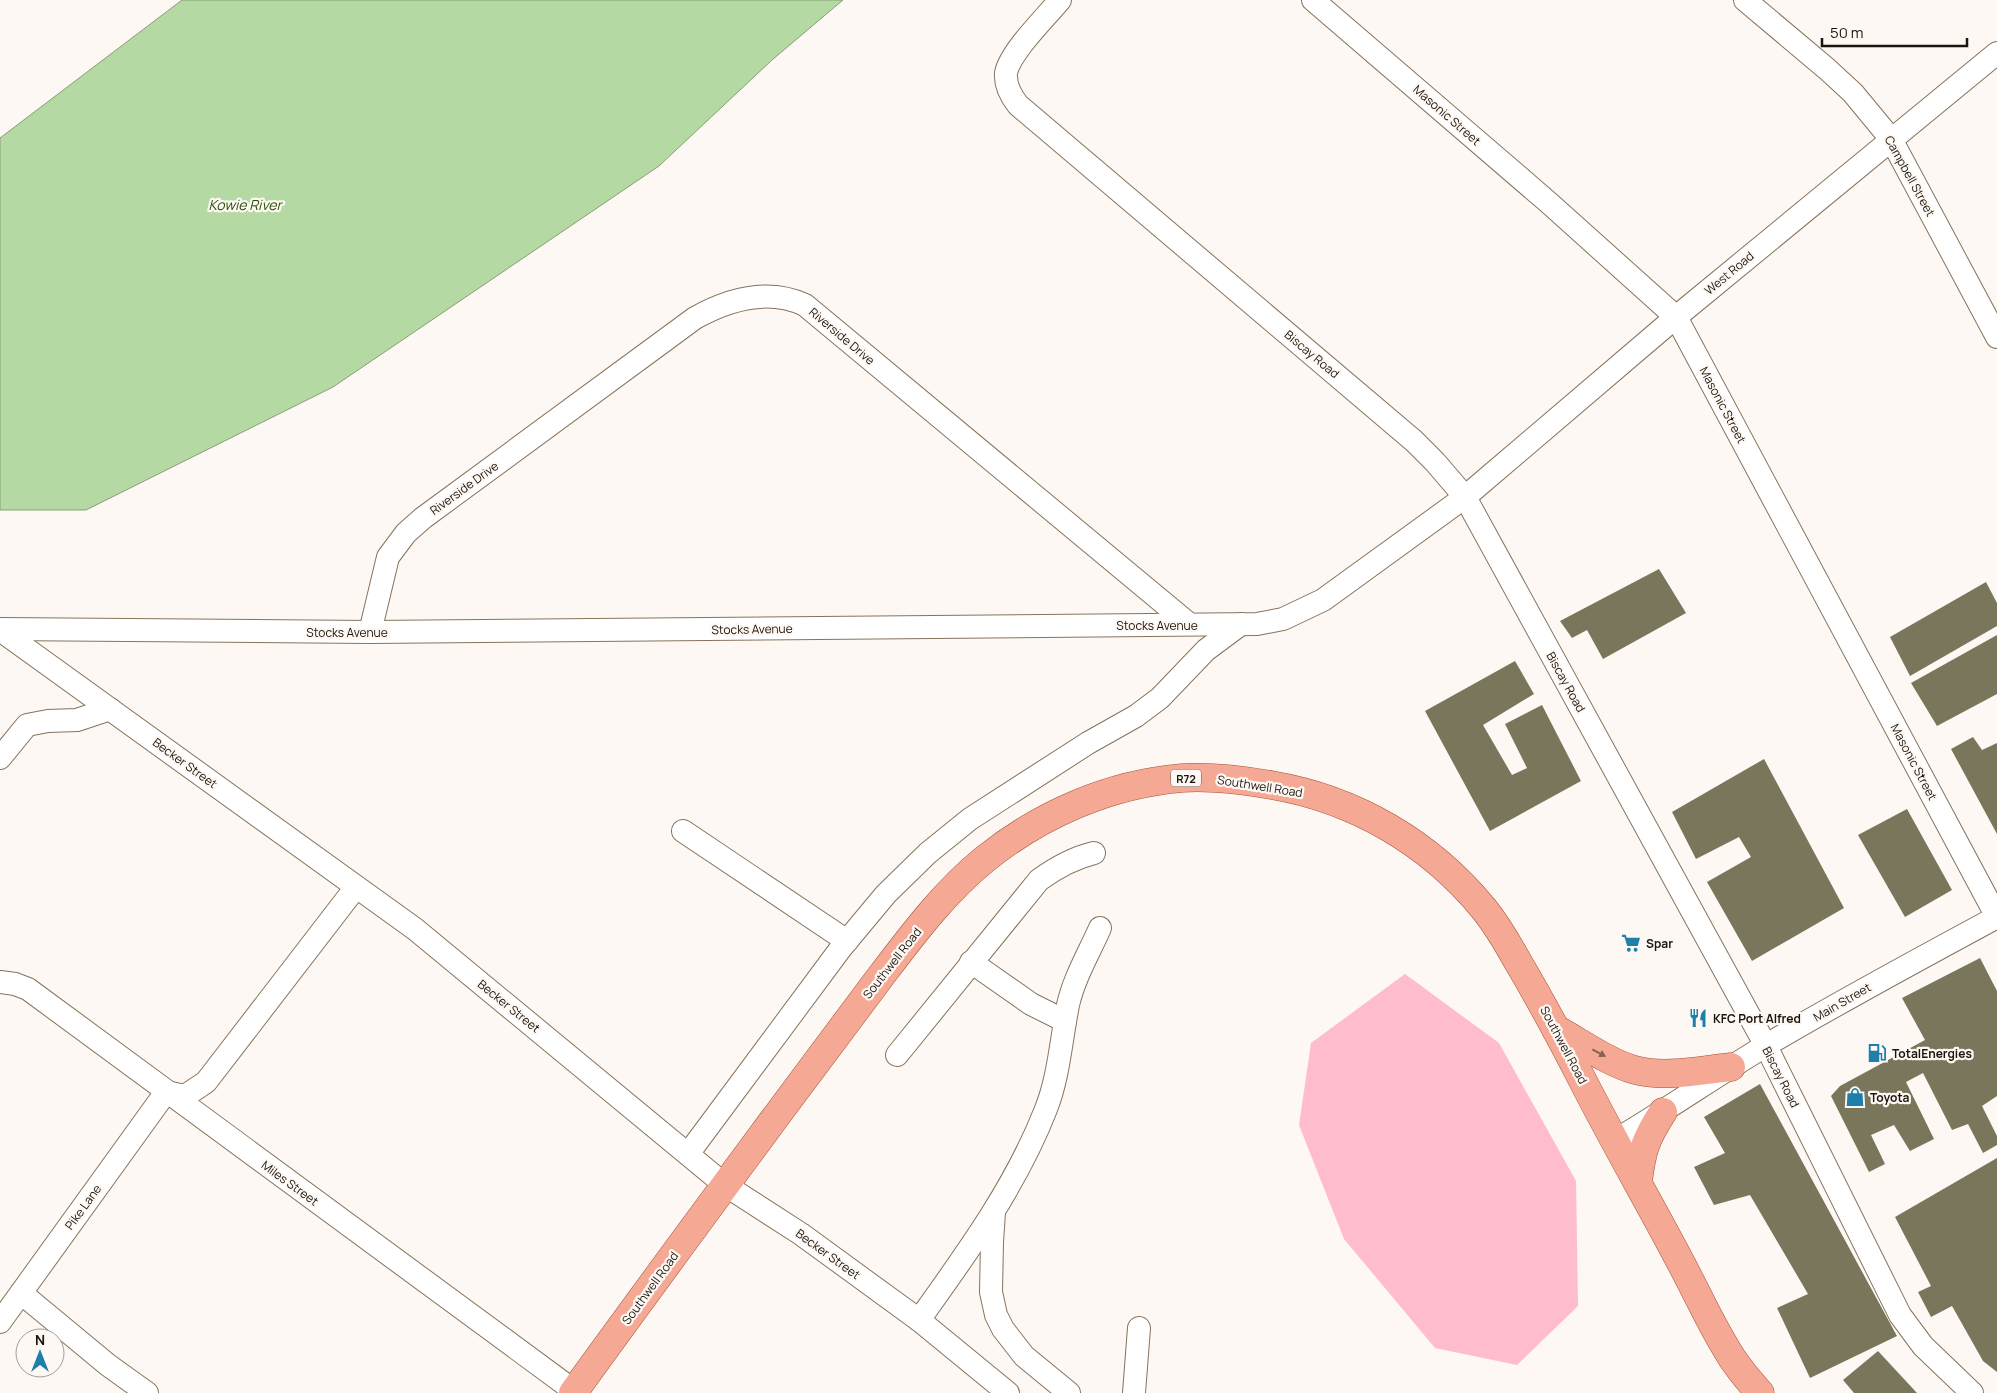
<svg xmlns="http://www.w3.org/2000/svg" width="1997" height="1393" font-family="Manrope,sans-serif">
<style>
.green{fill:#febccc}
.water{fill:#b5d9a3;stroke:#879e76}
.building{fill:#79765b}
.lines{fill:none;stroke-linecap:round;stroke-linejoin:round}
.minor-casing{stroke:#87735d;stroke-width:24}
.major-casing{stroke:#a45037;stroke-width:29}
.minor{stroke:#fff;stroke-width:22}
.major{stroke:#f5a995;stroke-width:28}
.oneway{fill:#885f50}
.labels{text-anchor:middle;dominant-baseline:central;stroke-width:4.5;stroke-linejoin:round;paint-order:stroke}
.shield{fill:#fdf8f4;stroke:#605952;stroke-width:1}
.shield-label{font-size:11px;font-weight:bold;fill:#1c150c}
.street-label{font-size:12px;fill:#1c150c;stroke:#fdf8f4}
.poi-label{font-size:12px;font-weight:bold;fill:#1c150c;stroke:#fdf8f4;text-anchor:start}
.water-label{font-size:14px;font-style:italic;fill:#285103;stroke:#fdf8f4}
</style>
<rect width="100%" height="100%" fill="#fdf8f4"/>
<path class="green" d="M 1405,974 L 1499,1043 L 1576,1181 L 1578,1306 L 1517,1365 L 1435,1348 L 1344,1239 L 1299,1125 L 1311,1043 Z"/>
<path class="water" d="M 182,0 L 843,0 L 772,60 L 659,166 L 333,387 L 86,510 L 0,510 L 0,138 Z"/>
<g class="building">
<path d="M 1659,569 L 1686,613 L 1603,659 L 1587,630 L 1572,638 L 1560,621 Z"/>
<path d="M 1986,582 L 1997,603 L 1997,626 L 1910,676 L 1890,637 Z"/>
<path d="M 1997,635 L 1997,694 L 1937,726 L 1911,683 Z"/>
<path d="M 1515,661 L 1534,694 L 1483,725 L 1512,775 L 1527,768 L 1505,724 L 1542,705 L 1581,781 L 1490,831 L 1425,711 Z"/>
<path d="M 1973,737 L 1982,750 L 1997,743 L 1997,834 L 1951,749 Z"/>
<path d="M 1764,759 L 1844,908 L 1752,961 L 1707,882 L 1751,857 L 1739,837 L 1696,859 L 1672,812 Z"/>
<path d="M 1907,809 L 1952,890 L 1905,917 L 1858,835 Z"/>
<path d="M 1980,958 L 1997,991 L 1997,1096 L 1982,1106 L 1997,1136 L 1997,1145 L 1983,1153 L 1968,1124 L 1952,1130 L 1923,1073 L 1906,1082 L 1934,1139 L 1910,1151 L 1894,1125 L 1871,1135 L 1885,1164 L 1869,1172 L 1831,1096 L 1840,1086 L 1925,1040 L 1902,998 Z"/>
<path d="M 1760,1084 L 1897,1336 L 1810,1378 L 1777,1308 L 1808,1294 L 1750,1195 L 1714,1205 L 1694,1167 L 1725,1153 L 1704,1117 Z"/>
<path d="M 1997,1158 L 1997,1372 L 1983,1361 L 1952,1306 L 1931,1317 L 1918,1292 L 1931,1286 L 1895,1217 Z"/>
<path d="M 1878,1351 L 1917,1393 L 1854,1393 L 1843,1380 Z"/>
</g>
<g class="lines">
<g class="minor-casing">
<g id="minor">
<path d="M 1060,0 C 1046,17 1010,52 1006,73 C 1005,85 1011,96 1018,105 L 1414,441 L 1435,462 L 1465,497 L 1766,1046 L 1900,1315 L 1923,1346 L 1972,1393"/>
<path d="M 1313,0 L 1548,202 L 1676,317 L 1997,917"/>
<path d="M 1745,0 L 1827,69 L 1853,93 L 1891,139 L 1997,337"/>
<path d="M 0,629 L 370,632 L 1257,624 L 1283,619 L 1323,600 L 1465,497 L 1676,317 L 1997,53"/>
<path d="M 0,630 L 415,929 L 725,1185 L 801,1234 L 919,1320 L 1008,1393"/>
<path d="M 370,632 L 388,557 L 406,533 L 423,518 L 695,318 C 729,299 768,288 805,305 L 1189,624"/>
<path d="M 0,758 L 27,725 L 48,721 L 77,720 L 110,709"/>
<path d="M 683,831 L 847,941"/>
<path d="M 971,962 L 1031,1004 L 1065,1021"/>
<path d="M 0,982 L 15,984 L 28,989 L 577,1393"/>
<path d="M 897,1055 L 1039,880 C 1057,867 1073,858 1094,853"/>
<path d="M 1614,1141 C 1665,1111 1714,1077 1765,1046 C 1841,1001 1919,959 1997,917"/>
<path d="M 688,1154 L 841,948 L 886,894 L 928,853 L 970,819 L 1088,743 L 1136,716 L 1160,698 L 1206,650 L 1241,624"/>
<path d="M 994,1212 L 992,1242 L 991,1292 L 996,1315 L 1003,1329 L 1024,1356 L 1069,1393"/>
<path d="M 21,1293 L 108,1365 L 147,1393"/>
<path d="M 919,1320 C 967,1253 1016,1186 1046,1109 C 1059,1076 1061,1040 1068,1005 C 1074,978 1089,953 1100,928"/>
<path d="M 0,1322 L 166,1092 L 185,1096 L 206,1082 L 356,887"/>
<path d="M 1134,1393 L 1139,1328"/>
</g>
</g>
<g class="major-casing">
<g id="major">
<path d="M 1556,1029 C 1580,1042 1609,1063 1635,1070 C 1665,1078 1700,1070 1731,1067"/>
<path d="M 1638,1182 C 1642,1150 1645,1140 1663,1112"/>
<path d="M 573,1393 C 643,1296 715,1199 786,1103 C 817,1062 847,1021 878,980 C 910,938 943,893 985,859 C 1041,814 1110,784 1182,778 C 1211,776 1242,780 1271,785 C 1355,799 1430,843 1484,909 C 1497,925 1508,944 1518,962 C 1541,1001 1562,1040 1583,1081 C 1614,1142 1649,1202 1681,1263 C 1697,1293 1713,1329 1732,1358 C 1740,1370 1750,1382 1760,1393"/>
</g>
</g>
<use href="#minor" class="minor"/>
<use href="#major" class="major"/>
</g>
<defs><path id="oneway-solid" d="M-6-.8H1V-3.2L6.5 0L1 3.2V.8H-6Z" transform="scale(1.25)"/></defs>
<use class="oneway" href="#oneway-solid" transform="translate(1599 1053) rotate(28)"/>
<defs>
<g id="supermarket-bare" transform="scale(1.5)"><path d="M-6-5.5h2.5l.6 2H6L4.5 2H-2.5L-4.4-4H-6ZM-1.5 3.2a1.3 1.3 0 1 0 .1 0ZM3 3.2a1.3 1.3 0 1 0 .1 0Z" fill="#1f7fab" stroke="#fdf8f4" stroke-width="2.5" paint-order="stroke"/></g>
<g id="restaurant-bare" transform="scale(1.5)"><path d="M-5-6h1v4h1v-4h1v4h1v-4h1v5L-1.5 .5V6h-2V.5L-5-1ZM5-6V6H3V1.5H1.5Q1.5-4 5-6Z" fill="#1f7fab" stroke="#fdf8f4" stroke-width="2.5" paint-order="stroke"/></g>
<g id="fuel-bare" transform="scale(1.5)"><path d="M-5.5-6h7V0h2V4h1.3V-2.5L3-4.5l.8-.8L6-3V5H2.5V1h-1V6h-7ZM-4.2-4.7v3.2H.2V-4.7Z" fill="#1f7fab" stroke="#fdf8f4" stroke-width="2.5" paint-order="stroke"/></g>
<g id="shop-bare" transform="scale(1.5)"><path d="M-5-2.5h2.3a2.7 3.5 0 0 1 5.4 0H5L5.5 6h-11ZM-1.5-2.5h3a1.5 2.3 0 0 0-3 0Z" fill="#1f7fab" stroke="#fdf8f4" stroke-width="2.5" paint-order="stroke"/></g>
</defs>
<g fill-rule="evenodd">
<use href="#supermarket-bare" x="1631" y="943"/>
<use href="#restaurant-bare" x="1698" y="1018"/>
<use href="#fuel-bare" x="1877" y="1053"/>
<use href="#shop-bare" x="1855" y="1097"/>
</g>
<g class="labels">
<rect class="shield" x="1171" y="769.5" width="30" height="17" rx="4"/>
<g class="shield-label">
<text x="1186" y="778">R72</text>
</g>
<g class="street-label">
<text transform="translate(1447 115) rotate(41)">Masonic Street</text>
<text transform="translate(1910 176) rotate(61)">Campbell Street</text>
<text transform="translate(1729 273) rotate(-40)">West Road</text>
<text transform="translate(842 336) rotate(40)">Riverside Drive</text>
<text transform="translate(1312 354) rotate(40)">Biscay Road</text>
<text transform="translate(1723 405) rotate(62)">Masonic Street</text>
<text transform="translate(464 488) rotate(-36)">Riverside Drive</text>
<text x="1157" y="625">Stocks Avenue</text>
<text transform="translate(752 629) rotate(-1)">Stocks Avenue</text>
<text x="347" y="632">Stocks Avenue</text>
<text transform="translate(1566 682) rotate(61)">Biscay Road</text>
<text transform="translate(1914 762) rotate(62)">Masonic Street</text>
<text transform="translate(185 763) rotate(36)">Becker Street</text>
<text transform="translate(1260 786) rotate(9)">Southwell Road</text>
<text transform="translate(892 963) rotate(-52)">Southwell Road</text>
<text transform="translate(1842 1002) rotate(-30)">Main Street</text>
<text transform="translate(509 1006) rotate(39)">Becker Street</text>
<text transform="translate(1564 1045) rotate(62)">Southwell Road</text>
<text transform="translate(1781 1077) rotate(63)">Biscay Road</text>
<text transform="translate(290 1183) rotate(36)">Miles Street</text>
<text transform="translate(83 1207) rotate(-54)">Pike Lane</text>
<text transform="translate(828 1254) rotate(36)">Becker Street</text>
<text transform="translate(650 1288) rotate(-54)">Southwell Road</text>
</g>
<g class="poi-label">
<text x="1646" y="943">Spar</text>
<text x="1713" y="1018">KFC Port Alfred</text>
<text x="1892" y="1053">TotalEnergies</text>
<text x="1870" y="1097">Toyota</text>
</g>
<g class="water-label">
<text x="245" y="204">Kowie River</text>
</g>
</g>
<g transform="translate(40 1353)"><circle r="24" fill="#fdf8f4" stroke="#a39d97"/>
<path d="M0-4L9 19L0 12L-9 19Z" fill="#1f7fab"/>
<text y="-8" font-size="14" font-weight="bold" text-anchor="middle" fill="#1c150c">N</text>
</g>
<path d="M1822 38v8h145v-8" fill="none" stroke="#1c150c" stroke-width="2.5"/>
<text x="1830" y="38" font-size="15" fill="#1c150c" stroke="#fdf8f4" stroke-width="4" paint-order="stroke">50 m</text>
</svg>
